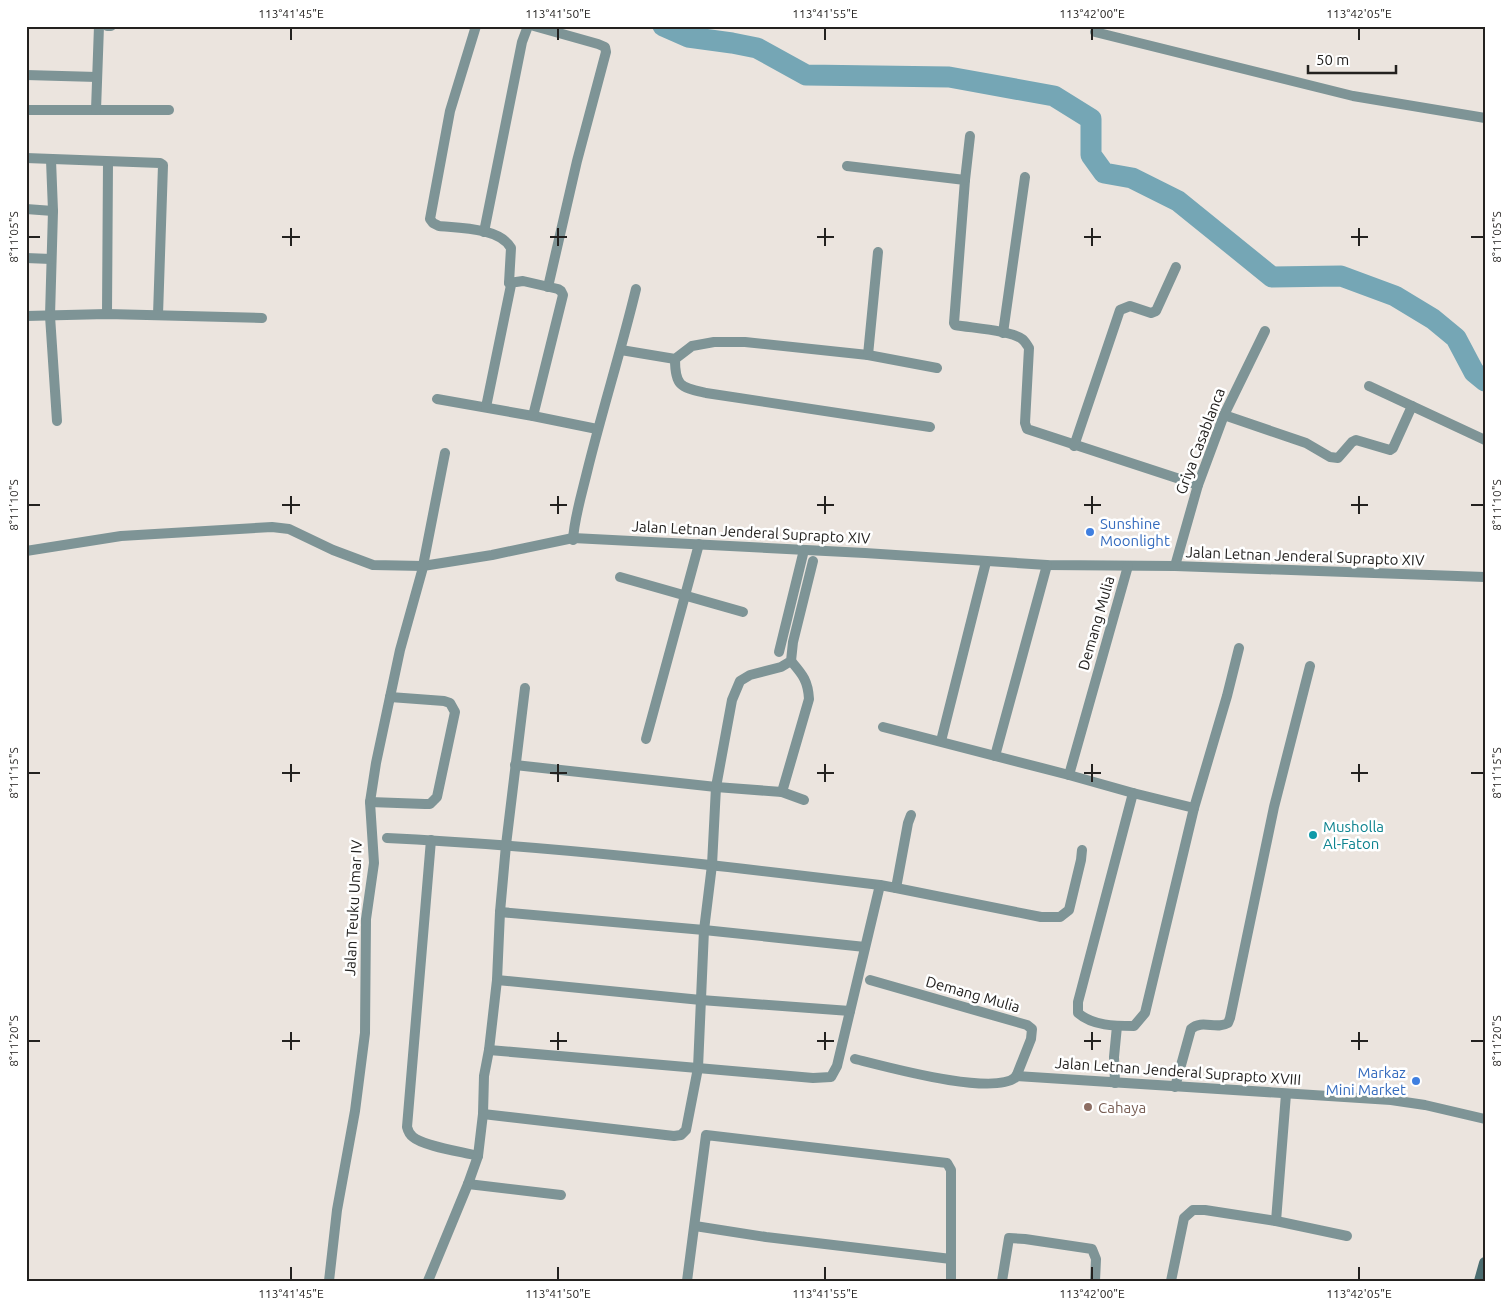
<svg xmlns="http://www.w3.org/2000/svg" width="1511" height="1307" font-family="Ubuntu,sans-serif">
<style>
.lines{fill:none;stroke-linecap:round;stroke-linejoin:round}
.river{stroke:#75a6b5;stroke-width:21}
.minor{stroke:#7e9496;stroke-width:10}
.secondary{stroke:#4b6d70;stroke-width:12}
.ticks{fill:none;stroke:#23211f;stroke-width:2}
.shop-dot{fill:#3f7fe0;stroke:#fff;stroke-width:2}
.culture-dot{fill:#0f9aa8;stroke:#fff;stroke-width:2}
.education-dot{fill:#8d6e63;stroke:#fff;stroke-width:2}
.labels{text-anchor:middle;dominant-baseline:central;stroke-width:5;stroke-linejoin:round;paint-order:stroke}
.street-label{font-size:15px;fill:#23211f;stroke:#fff}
.shop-label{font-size:15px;fill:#366cbe;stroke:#fff;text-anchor:start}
.culture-label{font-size:15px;fill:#0d838f;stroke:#fff;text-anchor:start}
.education-label{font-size:15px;fill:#785e54;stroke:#fff;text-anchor:start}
.neatline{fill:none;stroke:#23211f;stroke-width:2}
.ticks-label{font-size:12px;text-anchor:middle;fill:#23211f}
</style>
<rect width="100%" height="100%" fill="#ebe4de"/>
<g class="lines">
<path class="river" d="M 663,26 L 688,37 L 732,43 L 757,48 L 806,75 L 949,77 L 1054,96 L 1091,119 L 1091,155 L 1104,173 L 1132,178 L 1178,201 L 1272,277 L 1341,276 L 1395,296 L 1433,319 L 1456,338 L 1474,372 L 1485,381"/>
<g class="minor">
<path d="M 107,26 L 111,26"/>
<path d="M 476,26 L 450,111 L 430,219 L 433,223 L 439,226 C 460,228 500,228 511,248 L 509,283"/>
<path d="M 534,26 L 598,44 L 605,47 L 606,52 L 577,161 L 548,287"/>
<path d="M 1095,32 L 1353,96 L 1485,118"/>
<path d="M 26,75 L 97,77"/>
<path d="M 26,110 L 169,110"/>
<path d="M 96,110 L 99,26"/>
<path d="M 26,158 L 160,163 L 163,165 L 158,315"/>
<path d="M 51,160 L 53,211 L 50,316 L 57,421"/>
<path d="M 847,166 L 965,180 L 954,323 L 955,325 C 971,328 1010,330 1022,339 C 1025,341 1027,345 1029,348 L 1025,423 L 1027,429 L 1198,485"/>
<path d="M 965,180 L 970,136"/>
<path d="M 26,209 L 53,211"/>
<path d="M 484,232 L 522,42 L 528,26"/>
<path d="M 26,258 L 51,259"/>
<path d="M 107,314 L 108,162"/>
<path d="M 26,316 L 107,314 L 262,318"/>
<path d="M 1003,333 L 1025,177"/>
<path d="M 621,350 L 675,359 L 692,346 L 714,342 L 745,342 L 868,355 L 937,368"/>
<path d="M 868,355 L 878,252"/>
<path d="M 675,359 C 675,387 681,387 706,393 L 930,427"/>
<path d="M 1369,386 L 1412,406"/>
<path d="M 437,399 L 533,416 L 597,429"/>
<path d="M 486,407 L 511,285 L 509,283 L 523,281 L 558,289 L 561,291 L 563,295 L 533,416"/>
<path d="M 1224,415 L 1306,443 L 1330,457 L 1338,458 L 1352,442 L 1356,440 L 1390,450 L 1393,448 L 1412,406 L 1485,440"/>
<path d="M 1074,446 L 1120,310 L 1130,306 L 1151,313 L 1156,311 L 1176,267"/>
<path d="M 573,540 C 574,519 582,493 587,472 C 602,411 621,351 636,289"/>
<path d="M 26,551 L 121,536 L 272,527 L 289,529 L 333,550 L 373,565 L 423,566 L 492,555 L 573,538 L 865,553 L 1047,565 L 1175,566 L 1485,577"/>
<path d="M 1175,566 L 1198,485 L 1224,415 L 1265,331"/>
<path d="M 620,577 L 743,612"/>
<path d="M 779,652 L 804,550"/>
<path d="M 883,727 L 1069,775 L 1133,793"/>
<path d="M 646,739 L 699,544"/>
<path d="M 941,741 L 986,562"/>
<path d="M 995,756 L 1047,565"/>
<path d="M 515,765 L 716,787 L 782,792 L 804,800"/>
<path d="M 1069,775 L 1128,566"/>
<path d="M 782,792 L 809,699 C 808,680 802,674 791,661"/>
<path d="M 1133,793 L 1194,808 L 1145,1013 L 1134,1026 C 1115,1026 1093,1026 1078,1013 L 1078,1002 Z"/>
<path d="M 370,802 L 425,804 L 430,804 L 437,797 L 455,712 L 450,703 L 444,701 L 390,697"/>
<path d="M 1194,808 L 1227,696 L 1239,648"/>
<path d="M 911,815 L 908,823 L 896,888 L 1041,917 L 1060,917 L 1069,910 L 1081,860 L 1082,850"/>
<path d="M 387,838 C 552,846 716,865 880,885 L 896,888"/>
<path d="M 431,840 L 407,1127 C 408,1131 409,1134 413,1137 C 423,1146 463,1152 478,1156"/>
<path d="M 500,912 L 704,930 L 865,947"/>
<path d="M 497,980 L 701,1000 L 850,1011"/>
<path d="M 489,1050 L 813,1078 L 831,1077 L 837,1066 L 880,885"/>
<path d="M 855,1059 C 884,1066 994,1097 1016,1077 L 1031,1039 L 1032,1029 L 1027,1025 L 870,980"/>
<path d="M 1016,1076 L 1391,1100 L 1425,1105 L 1485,1119"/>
<path d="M 1115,1083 L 1114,1057 L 1117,1026"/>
<path d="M 1175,1087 L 1191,1029 C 1202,1019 1216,1030 1228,1023 L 1230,1018 L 1274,807 L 1310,666"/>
<path d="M 483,1114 L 674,1136 L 681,1135 L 686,1130 L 698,1068 L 704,930 L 712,865 L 716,787 L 732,700 L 740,681 L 750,675 L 781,667 L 791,661 L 793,642 L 813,561"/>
<path d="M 468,1184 L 561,1195"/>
<path d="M 1276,1221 L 1347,1236"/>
<path d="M 695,1226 L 766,1237 L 951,1259"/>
<path d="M 329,1281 L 337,1210 L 355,1111 L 365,1033 L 366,919 L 374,863 L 370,802 L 376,763 L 400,650 L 422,571 L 445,453"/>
<path d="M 428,1281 L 468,1184 L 478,1156 L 483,1114 L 484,1076 L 489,1050 L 497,980 L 500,912 L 506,845 L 525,688"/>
<path d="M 687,1281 L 706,1135 L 947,1163 L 951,1170 L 951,1281"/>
<path d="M 1002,1281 L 1009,1238 L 1025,1239 L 1092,1249 L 1096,1259 L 1095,1281"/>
<path d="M 1171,1281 L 1184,1218 L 1193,1210 L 1205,1210 L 1276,1221 L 1286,1094"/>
</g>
<path class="secondary" d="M 1480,1281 L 1485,1263"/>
</g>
<path class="ticks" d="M 291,28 L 291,40M 558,28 L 558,40M 825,28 L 825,40M 1092,28 L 1092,40M 1359,28 L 1359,40M 291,228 L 291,246M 558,228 L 558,246M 825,228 L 825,246M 1092,228 L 1092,246M 1359,228 L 1359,246M 28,237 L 40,237M 282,237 L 300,237M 550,237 L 567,237M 817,237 L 834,237M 1084,237 L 1101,237M 1351,237 L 1368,237M 1471,237 L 1484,237M 291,496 L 291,514M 558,496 L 558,514M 825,496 L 825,514M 1092,496 L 1092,514M 1359,496 L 1359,514M 28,505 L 40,505M 282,505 L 300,505M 550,505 L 567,505M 817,505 L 834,505M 1084,505 L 1101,505M 1351,505 L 1368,505M 1471,505 L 1484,505M 291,764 L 291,782M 558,764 L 558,782M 825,764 L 825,782M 1092,764 L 1092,782M 1359,764 L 1359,782M 28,773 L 40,773M 282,773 L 300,773M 550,773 L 567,773M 817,773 L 834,773M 1084,773 L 1101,773M 1351,773 L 1368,773M 1471,773 L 1484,773M 291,1032 L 291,1050M 558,1032 L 558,1050M 825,1032 L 825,1050M 1092,1032 L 1092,1050M 1359,1032 L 1359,1050M 28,1041 L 40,1041M 282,1041 L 300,1041M 550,1041 L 567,1041M 817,1041 L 834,1041M 1084,1041 L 1101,1041M 1351,1041 L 1368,1041M 1471,1041 L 1484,1041M 291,1267 L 291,1280M 558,1267 L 558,1280M 825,1267 L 825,1280M 1092,1267 L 1092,1280M 1359,1267 L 1359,1280"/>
<g class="shop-dot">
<circle cx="1090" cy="532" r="5"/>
<circle cx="1416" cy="1081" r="5"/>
</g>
<circle class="culture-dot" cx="1313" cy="835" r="5"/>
<circle class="education-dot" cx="1088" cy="1107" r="5"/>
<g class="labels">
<g class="street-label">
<text transform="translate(1200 441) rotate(-69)">Griya Casablanca</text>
<text transform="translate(751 532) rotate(3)">Jalan Letnan Jenderal Suprapto XIV</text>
<text transform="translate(1305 556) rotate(2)">Jalan Letnan Jenderal Suprapto XIV</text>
<text transform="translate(1096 623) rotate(-74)">Demang Mulia</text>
<text transform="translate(353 908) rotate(-87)">Jalan Teuku Umar IV</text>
<text transform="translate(973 994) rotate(16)">Demang Mulia</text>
<text transform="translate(1178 1071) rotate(4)">Jalan Letnan Jenderal Suprapto XVIII</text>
</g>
<g class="shop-label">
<text x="1100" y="523">Sunshine<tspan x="1100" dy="17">Moonlight</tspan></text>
<text x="1406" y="1072" text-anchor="end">Markaz<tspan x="1406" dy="17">Mini Market</tspan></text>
</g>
<g class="culture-label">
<text x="1323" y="826">Musholla<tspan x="1323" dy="17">Al-Faton</tspan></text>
</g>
<g class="education-label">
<text x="1098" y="1107">Cahaya</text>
</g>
</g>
<rect width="1511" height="1307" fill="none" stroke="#ffffff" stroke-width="55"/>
<path d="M1308 65v8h88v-8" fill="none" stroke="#23211f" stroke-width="2.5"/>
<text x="1316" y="65" font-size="15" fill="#23211f" stroke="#ffffff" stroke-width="4" paint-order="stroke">50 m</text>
<rect x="28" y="28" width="1456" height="1252" class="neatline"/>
<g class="ticks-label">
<text x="291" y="18">113°41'45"E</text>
<text x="558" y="18">113°41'50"E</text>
<text x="825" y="18">113°41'55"E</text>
<text x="1092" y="18">113°42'00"E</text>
<text x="1359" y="18">113°42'05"E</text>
<text transform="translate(14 237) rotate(-90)" y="4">8°11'05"S</text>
<text transform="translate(1497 237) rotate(-90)" y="4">8°11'05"S</text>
<text transform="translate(14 505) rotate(-90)" y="4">8°11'10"S</text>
<text transform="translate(1497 505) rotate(-90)" y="4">8°11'10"S</text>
<text transform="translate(14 773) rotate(-90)" y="4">8°11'15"S</text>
<text transform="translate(1497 773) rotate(-90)" y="4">8°11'15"S</text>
<text transform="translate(14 1041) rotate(-90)" y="4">8°11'20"S</text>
<text transform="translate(1497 1041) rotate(-90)" y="4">8°11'20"S</text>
<text x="291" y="1298">113°41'45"E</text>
<text x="558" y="1298">113°41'50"E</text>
<text x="825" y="1298">113°41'55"E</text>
<text x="1092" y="1298">113°42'00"E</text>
<text x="1359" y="1298">113°42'05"E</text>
</g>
</svg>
